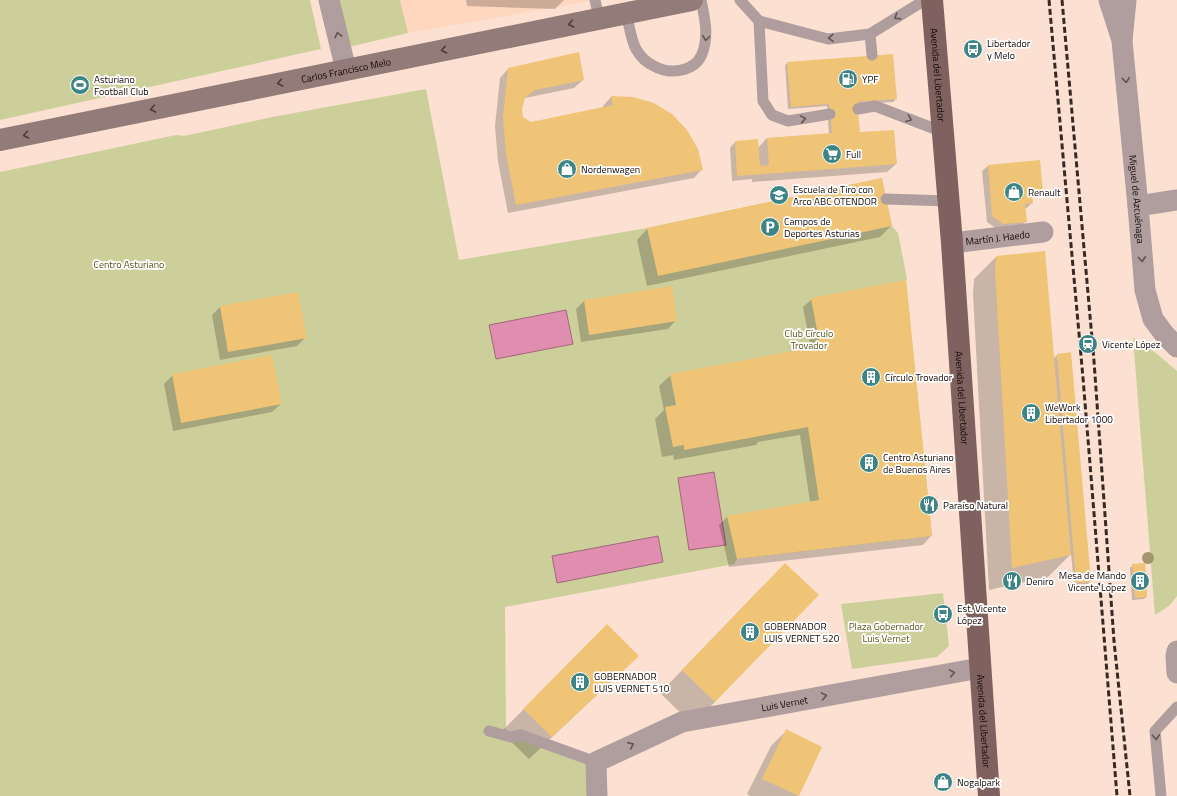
<svg xmlns="http://www.w3.org/2000/svg" width="1177" height="796" font-family="'Titillium Web',sans-serif">
<style>
.built{fill:#ffd7bf}
.green{fill:#cdcf9b}
.water{fill:#e08eaf;stroke:#a2667c}
.shadow{fill:#0003}
.building{fill:#efc477}
.lines{fill:none;stroke-linecap:round;stroke-linejoin:round}
.lane{stroke:#af9e9d;stroke-width:11}
.street{stroke:#af9e9d;stroke-width:21}
.secondary{stroke:#937b79;stroke-width:22}
.primary{stroke:#7f6260;stroke-width:22}
.rail{stroke:#372a24;stroke-width:3;stroke-dasharray:6 3;stroke-linecap:butt}
.tree{fill:#a1966d}
.oneway{stroke:#615350}
.oneway2{stroke:#4d3c39}
.labels{text-anchor:middle;dominant-baseline:central;stroke-width:3.5;stroke-linejoin:round;paint-order:stroke}
.poi-label{font-size:10px;fill:#130804;stroke:#fff;text-anchor:start}
.street-label{font-size:10px;fill:#130804;stroke:#fff}
.park-label{font-size:10px;fill:#57581a;stroke:#fff}
</style>
<rect width="100%" height="100%" fill="#fce1d2"/>
<path class="built" d="M 400,0 L 597,0 L 408,33 Z"/>
<g class="green">
<path d="M 0,0 L 310,0 L 321,49 L 0,120 Z"/>
<path d="M 338,0 L 400,0 L 408,33 L 349,47 Z"/>
<path d="M 426,89 L 459,260 L 647,228 L 882,178 L 892,226 L 898,233 L 907,279 L 906,280 L 932,536 L 737,559 L 734,564 L 505,607 L 506,735 L 596,762 L 597,796 L 0,796 L 0,172 L 176,135 L 184,136 L 272,117 Z"/>
<path d="M 1133,338 L 1156,353 L 1177,371 L 1177,596 L 1169,606 L 1155,615 Z"/>
<path d="M 943,593 L 949,646 L 937,657 L 852,669 L 841,604 Z"/>
</g>
<g class="water">
<path d="M 566,310 L 573,344 L 496,359 L 489,325 Z"/>
<path d="M 714,472 L 726,545 L 689,550 L 678,478 Z"/>
<path d="M 658,536 L 663,562 L 557,583 L 552,556 Z"/>
</g>
<g class="shadow">
<path d="M 466,0 L 564,0 L 555,9 L 467,6 Z"/>
<path d="M 788,63 L 896,99 L 893,102 L 857,104 L 859,135 L 896,164 L 887,172 L 752,182 L 752,179 L 732,181 L 730,148 L 735,142 L 758,148 L 767,138 L 829,134 L 827,106 L 788,109 L 785,65 Z"/>
<path d="M 508,69 L 583,80 L 574,88 L 525,98 L 524,99 L 521,109 L 522,118 L 531,123 L 604,108 L 603,106 L 611,97 L 702,169 L 694,178 L 508,213 L 498,162 L 495,126 L 500,78 Z"/>
<path d="M 988,166 L 1042,192 L 1037,197 L 1032,198 L 1032,203 L 1025,209 L 1026,222 L 1020,227 L 997,229 L 987,222 L 982,171 Z"/>
<path d="M 891,226 L 880,237 L 647,286 L 637,240 L 648,228 Z"/>
<path d="M 996,257 L 1053,359 L 1057,355 L 1090,581 L 1088,584 L 1074,585 L 1071,554 L 1048,577 L 989,590 L 973,294 L 974,279 Z"/>
<path d="M 812,299 L 931,536 L 923,545 L 729,567 L 719,525 L 727,517 L 810,502 L 800,435 L 758,442 L 756,445 L 674,460 L 673,455 L 662,457 L 655,419 L 664,410 L 659,386 L 671,375 L 811,349 L 803,307 Z"/>
<path d="M 584,301 L 676,320 L 668,329 L 581,342 L 576,309 Z"/>
<path d="M 220,307 L 306,337 L 297,346 L 220,360 L 212,315 Z"/>
<path d="M 173,375 L 281,404 L 272,412 L 173,431 L 164,384 Z"/>
<path d="M 1133,565 L 1146,597 L 1144,599 L 1132,600 L 1130,568 Z"/>
<path d="M 763,586 L 715,702 L 692,724 L 660,693 Z"/>
<path d="M 607,625 L 638,656 L 529,759 L 501,732 Z"/>
<path d="M 786,731 L 821,747 L 797,796 L 750,796 L 747,794 L 771,746 Z"/>
</g>
<g class="building">
<path d="M 579,52 L 584,80 L 535,90 L 525,98 L 522,109 L 523,117 L 531,122 L 613,105 L 611,96 L 633,97 L 654,103 L 672,114 L 687,130 L 698,149 L 703,170 L 516,205 L 506,153 L 503,117 L 508,68 Z"/>
<path d="M 893,54 L 897,99 L 857,102 L 860,132 L 894,130 L 897,164 L 737,176 L 735,141 L 758,139 L 760,166 L 769,165 L 767,138 L 832,133 L 829,104 L 791,107 L 787,62 Z"/>
<path d="M 1040,160 L 1043,192 L 1032,193 L 1033,203 L 1025,204 L 1027,222 L 1003,224 L 992,216 L 988,165 Z"/>
<path d="M 882,178 L 892,226 L 658,276 L 647,228 Z"/>
<path d="M 1045,251 L 1071,555 L 1012,568 L 995,271 L 996,256 Z"/>
<path d="M 906,280 L 932,536 L 737,559 L 727,516 L 819,500 L 808,427 L 684,450 L 684,445 L 673,447 L 665,407 L 676,405 L 670,374 L 820,346 L 811,298 Z"/>
<path d="M 672,286 L 677,321 L 589,335 L 584,300 Z"/>
<path d="M 298,292 L 307,338 L 228,352 L 220,306 Z"/>
<path d="M 1071,352 L 1091,582 L 1076,583 L 1057,354 Z"/>
<path d="M 272,355 L 282,404 L 181,423 L 172,374 Z"/>
<path d="M 785,563 L 819,595 L 715,702 L 682,670 Z"/>
<path d="M 1145,563 L 1147,597 L 1135,598 L 1132,564 Z"/>
<path d="M 607,624 L 639,656 L 552,737 L 523,709 Z"/>
<path d="M 786,729 L 822,747 L 799,796 L 762,779 Z"/>
</g>
<g class="lines">
<g class="lane">
<path d="M 595,0 L 599,18"/>
<path d="M 740,0 L 759,21 L 828,39 L 870,34 L 925,0"/>
<path d="M 626,13 C 629,24 631,40 636,49 C 640,56 647,63 654,66 C 669,75 695,72 702,54 C 709,36 705,19 701,0"/>
<path d="M 759,21 L 763,101 L 772,115 L 788,121 L 830,114"/>
<path d="M 870,34 L 872,55"/>
<path d="M 858,109 L 875,106 L 943,132"/>
<path d="M 886,199 L 949,201"/>
<path d="M 489,731 L 511,737 L 521,735 L 596,762"/>
<path d="M 1161,796 L 1155,731 L 1177,707"/>
</g>
<g class="street">
<path d="M 329,0 L 346,70"/>
<path d="M 1109,0 L 1121,37"/>
<path id="s1" d="M 1126,0 L 1122,41 L 1138,206 L 1145,290 L 1153,319 L 1165,335 L 1177,347"/>
<path d="M 1138,206 L 1177,200"/>
<path id="s2" d="M 952,243 L 1043,232"/>
<path d="M 1177,651 L 1176,656 L 1177,673"/>
<path id="s3" d="M 597,796 L 596,762 L 682,722 L 980,668"/>
</g>
<path class="secondary" id="s4" d="M 0,140 L 692,0"/>
<path class="primary" id="s5" d="M 932,0 L 952,243 L 989,796"/>
<g class="rail">
<path d="M 1049,0 L 1083,378 L 1117,796"/>
<path d="M 1062,0 L 1094,361 L 1114,641 L 1130,796"/>
</g>
</g>
<circle class="tree" cx="1148" cy="558" r="6"/>
<defs><path id="oneway-chevron" d="M-2-3.5L2.5 0L-2 3.5" fill="none" stroke-width="1.6" stroke-linecap="round" stroke-linejoin="round"/></defs>
<g class="oneway">
<use href="#oneway-chevron" transform="translate(897 17) rotate(148)"/>
<use href="#oneway-chevron" transform="translate(338 35) rotate(-104)"/>
<use href="#oneway-chevron" transform="translate(706 38) rotate(97)"/>
<use href="#oneway-chevron" transform="translate(831 38) rotate(179)"/>
<use href="#oneway-chevron" transform="translate(1126 80) rotate(84)"/>
<use href="#oneway-chevron" transform="translate(803 119) rotate(-10)"/>
<use href="#oneway-chevron" transform="translate(909 119) rotate(21)"/>
<use href="#oneway-chevron" transform="translate(1142 259) rotate(86)"/>
<use href="#oneway-chevron" transform="translate(952 673) rotate(-10)"/>
<use href="#oneway-chevron" transform="translate(824 696) rotate(-10)"/>
<use href="#oneway-chevron" transform="translate(1156 737) rotate(87)"/>
<use href="#oneway-chevron" transform="translate(631 745) rotate(-24)"/>
</g>
<g class="oneway2">
<use href="#oneway-chevron" transform="translate(571 24) rotate(168)"/>
<use href="#oneway-chevron" transform="translate(444 50) rotate(168)"/>
<use href="#oneway-chevron" transform="translate(280 83) rotate(169)"/>
<use href="#oneway-chevron" transform="translate(153 109) rotate(169)"/>
<use href="#oneway-chevron" transform="translate(26 135) rotate(169)"/>
</g>
<defs>
<g id="bus-disc" transform="scale(1)"><circle r="9.5" fill="#3c8485" stroke="#fff"/><path d="M-5-6H5V4H4V6H2V4H-2V6H-4V4H-5ZM-3.5-4V0h7V-4ZM-3.5 1.2v1.5H-2V1.2ZM2 1.2v1.5H3.5V1.2Z" fill="#fff"/></g>
<g id="fuel-disc" transform="scale(1)"><circle r="9.5" fill="#3c8485" stroke="#fff"/><path d="M-5.5-6h7V0h2V4h1.3V-2.5L3-4.5l.8-.8L6-3V5H2.5V1h-1V6h-7ZM-4.2-4.7v3.2H.2V-4.7Z" fill="#fff"/></g>
<g id="stadium-disc" transform="scale(1)"><circle r="9.5" fill="#3c8485" stroke="#fff"/><path d="M0-5a6.5 5 0 1 0 0 10a6.5 5 0 1 0 0-10ZM-3.5-1.8h7v3.6h-7Z" fill="#fff"/></g>
<g id="supermarket-disc" transform="scale(1)"><circle r="9.5" fill="#3c8485" stroke="#fff"/><path d="M-6-5.5h2.5l.6 2H6L4.5 2H-2.5L-4.4-4H-6ZM-1.5 3.2a1.3 1.3 0 1 0 .1 0ZM3 3.2a1.3 1.3 0 1 0 .1 0Z" fill="#fff"/></g>
<g id="shop-disc" transform="scale(1)"><circle r="9.5" fill="#3c8485" stroke="#fff"/><path d="M-5-2.5h2.3a2.7 3.5 0 0 1 5.4 0H5L5.5 6h-11ZM-1.5-2.5h3a1.5 2.3 0 0 0-3 0Z" fill="#fff"/></g>
<g id="school-disc" transform="scale(1)"><circle r="9.5" fill="#3c8485" stroke="#fff"/><path d="M0-5L7-2L0 1L-7-2ZM-4 1L0 2.5L4 1V4Q0 6-4 4Z" fill="#fff"/></g>
<g id="parking-disc" transform="scale(1)"><circle r="9.5" fill="#3c8485" stroke="#fff"/><path d="M-3.5-5.5H1a3.5 3.5 0 0 1 0 7H-1V5.5H-3.5ZM-1-3.4V-.6H.8a1.4 1.4 0 0 0 0-2.8Z" fill="#fff"/></g>
<g id="station-disc" transform="scale(1)"><circle r="9.5" fill="#3c8485" stroke="#fff"/><path d="M-3-6H3Q5-6 5-4V2Q5 4 3 4L4.5 6H3L1.5 4h-3L-3 6H-4.5L-3 4Q-5 4-5 2V-4Q-5-6-3-6ZM-3.5-4v3h7v-3ZM-3.5 1v1.5H-2V1ZM2 1v1.5H3.5V1Z" fill="#fff"/></g>
<g id="building-disc" transform="scale(1)"><circle r="9.5" fill="#3c8485" stroke="#fff"/><path d="M-4-6H4V6H1V3H-1V6H-4ZM-2.5-4.3h1.7v1.8h-1.7ZM.8-4.3h1.7v1.8H.8ZM-2.5-1h1.7V.8h-1.7ZM.8-1h1.7V.8H.8Z" fill="#fff"/></g>
<g id="restaurant-disc" transform="scale(1)"><circle r="9.5" fill="#3c8485" stroke="#fff"/><path d="M-5-6h1v4h1v-4h1v4h1v-4h1v5L-1.5 .5V6h-2V.5L-5-1ZM5-6V6H3V1.5H1.5Q1.5-4 5-6Z" fill="#fff"/></g>
</defs>
<g fill-rule="evenodd">
<use href="#bus-disc" x="973" y="49"/>
<use href="#fuel-disc" x="848" y="79"/>
<use href="#stadium-disc" x="80" y="85"/>
<use href="#supermarket-disc" x="832" y="154"/>
<use href="#shop-disc" x="567" y="169"/>
<use href="#shop-disc" x="1014" y="192"/>
<use href="#school-disc" x="779" y="195"/>
<use href="#parking-disc" x="770" y="227"/>
<use href="#station-disc" x="1088" y="344"/>
<use href="#building-disc" x="871" y="377"/>
<use href="#building-disc" x="1031" y="413"/>
<use href="#building-disc" x="869" y="463"/>
<use href="#restaurant-disc" x="929" y="505"/>
<use href="#restaurant-disc" x="1012" y="581"/>
<use href="#building-disc" x="1140" y="581"/>
<use href="#bus-disc" x="943" y="614"/>
<use href="#building-disc" x="750" y="632"/>
<use href="#building-disc" x="580" y="682"/>
<use href="#shop-disc" x="943" y="782"/>
</g>
<g class="labels">
<g class="poi-label">
<text x="987" y="43">Libertador<tspan x="987" dy="12">y Melo</tspan></text>
<text x="94" y="79">Asturiano<tspan x="94" dy="12">Football Club</tspan></text>
<text x="862" y="79">YPF</text>
<text x="846" y="154">Full</text>
<text x="581" y="169">Nordenwagen</text>
<text x="793" y="189">Escuela de Tiro con<tspan x="793" dy="12">Arco ABC OTENDOR</tspan></text>
<text x="1028" y="192">Renault</text>
<text x="784" y="221">Campos de<tspan x="784" dy="12">Deportes Asturias</tspan></text>
<text x="1102" y="344">Vicente López</text>
<text x="885" y="377">Círculo Trovador</text>
<text x="1045" y="407">WeWork<tspan x="1045" dy="12">Libertador 1000</tspan></text>
<text x="883" y="457">Centro Asturiano<tspan x="883" dy="12">de Buenos Aires</tspan></text>
<text x="943" y="505">Paraíso Natural</text>
<text x="1126" y="575" text-anchor="end">Mesa de Mando<tspan x="1126" dy="12">Vicente Lopez</tspan></text>
<text x="1026" y="581">Deniro</text>
<text x="957" y="608">Est. Vicente<tspan x="957" dy="12">López</tspan></text>
<text x="764" y="626">GOBERNADOR<tspan x="764" dy="12">LUIS VERNET 520</tspan></text>
<text x="594" y="676">GOBERNADOR<tspan x="594" dy="12">LUIS VERNET 510</tspan></text>
<text x="957" y="782">Nogalpark</text>
</g>
<g class="street-label">
<text stroke="none"><textPath href="#s4" startOffset="353">Carlos Francisco Melo</textPath></text>
<text stroke="none"><textPath href="#s5" startOffset="75">Avenida del Libertador</textPath></text>
<text stroke="none"><textPath href="#s1" startOffset="200">Miguel de Azcuénaga</textPath></text>
<text stroke="none"><textPath href="#s2" startOffset="46">Martín J. Haedo</textPath></text>
<text stroke="none"><textPath href="#s5" startOffset="399">Avenida del Libertador</textPath></text>
<text stroke="none"><textPath href="#s3" startOffset="233">Luis Vernet</textPath></text>
<text stroke="none"><textPath href="#s5" startOffset="723">Avenida del Libertador</textPath></text>
</g>
<g class="park-label">
<text x="129" y="264">Centro Asturiano</text>
<text x="809" y="333">Club Círculo<tspan x="809" dy="12">Trovador</tspan></text>
<text x="886" y="626">Plaza Gobernador<tspan x="886" dy="12">Luis Vernet</tspan></text>
</g>
</g>
</svg>
